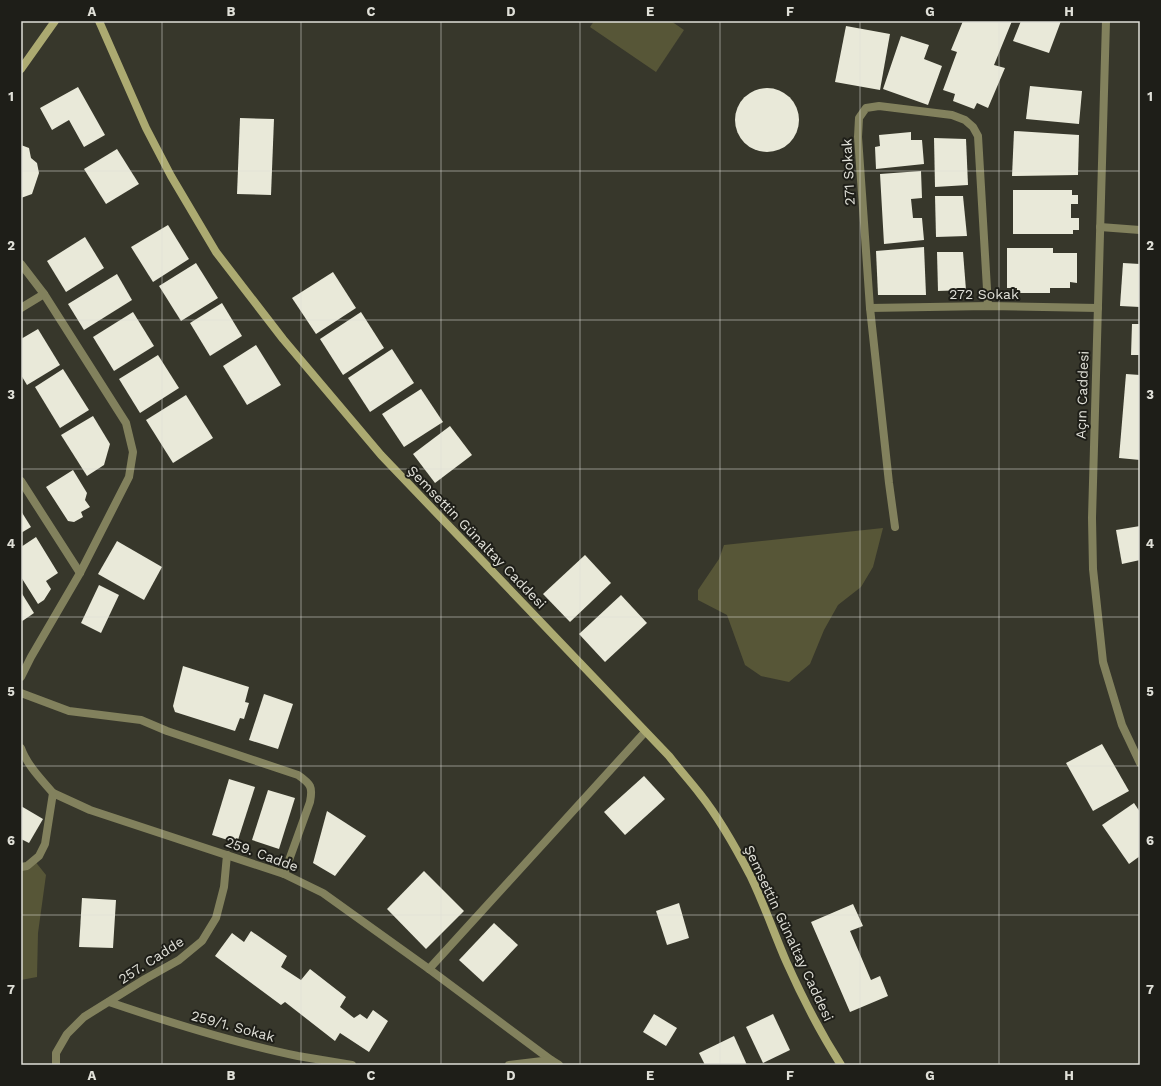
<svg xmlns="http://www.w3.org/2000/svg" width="1161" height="1086" font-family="'Work Sans',sans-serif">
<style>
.green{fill:#575637}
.building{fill:#e9e9d9}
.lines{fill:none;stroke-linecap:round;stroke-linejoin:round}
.street{stroke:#82815d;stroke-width:8}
.secondary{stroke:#acaa71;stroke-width:8}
.grid{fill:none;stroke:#e0e0d8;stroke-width:1;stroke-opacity:0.55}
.labels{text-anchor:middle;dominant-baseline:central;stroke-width:4;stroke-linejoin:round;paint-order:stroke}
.street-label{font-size:14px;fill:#e0e0d8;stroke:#1e1e18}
.neatline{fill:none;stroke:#e0e0d8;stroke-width:1.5}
.grid-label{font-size:13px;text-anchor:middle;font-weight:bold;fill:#e0e0d8}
</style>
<rect width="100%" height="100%" fill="#37372b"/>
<g class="green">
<path d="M 594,21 L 671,21 L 684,30 L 656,72 L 590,27 Z"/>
<path d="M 883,528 L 873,567 L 861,587 L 838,605 L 824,630 L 810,664 L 789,682 L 761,676 L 745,665 L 727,615 L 698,600 L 698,590 L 719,559 L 724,545 Z"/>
<path d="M 34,860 L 46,875 L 38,933 L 37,977 L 21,980 L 21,867 Z"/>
</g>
<g class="building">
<path d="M 963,21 L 1012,21 L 994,65 L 1005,68 L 988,108 L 977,103 L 974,109 L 953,101 L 955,94 L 943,90 L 957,52 L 951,50 Z"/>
<path d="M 1021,21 L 1061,21 L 1049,53 L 1013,41 Z"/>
<path d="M 846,26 L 890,34 L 880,90 L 835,82 Z"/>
<path d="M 901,36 L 929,45 L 924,59 L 942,66 L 928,105 L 883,89 Z"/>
<path d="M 1030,86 L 1082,91 L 1079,124 L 1026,119 Z"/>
<path d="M 78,87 L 105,135 L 84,147 L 69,120 L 52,130 L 40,108 Z"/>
<circle cx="767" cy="120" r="32"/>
<path d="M 240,118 L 274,119 L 271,195 L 237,194 Z"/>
<path d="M 1014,131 L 1079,135 L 1078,175 L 1012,176 Z"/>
<path d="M 911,132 L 911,140 L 922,140 L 924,164 L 876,169 L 875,147 L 880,146 L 879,135 Z"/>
<path d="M 934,138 L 966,139 L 968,185 L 935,187 Z"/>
<path d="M 21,145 L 29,148 L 31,158 L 37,163 L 39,173 L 32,194 L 21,198 Z"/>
<path d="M 117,149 L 139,184 L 106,204 L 84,169 Z"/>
<path d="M 921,171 L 922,198 L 911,199 L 913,218 L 922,218 L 924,240 L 884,244 L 880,174 Z"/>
<path d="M 1013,190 L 1072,190 L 1072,195 L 1078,195 L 1078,204 L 1071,204 L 1071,218 L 1079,218 L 1079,230 L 1073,230 L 1073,234 L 1013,234 Z"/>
<path d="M 935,196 L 963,196 L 967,236 L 936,237 Z"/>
<path d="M 168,225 L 189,259 L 153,282 L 131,247 Z"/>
<path d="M 85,237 L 104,268 L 66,292 L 47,261 Z"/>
<path d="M 924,247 L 926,295 L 878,295 L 876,251 Z"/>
<path d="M 1007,248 L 1053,248 L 1053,253 L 1077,253 L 1077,283 L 1070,282 L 1070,288 L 1050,288 L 1050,293 L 1017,293 L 1017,288 L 1007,288 Z"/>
<path d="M 937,252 L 963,252 L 966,290 L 938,291 Z"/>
<path d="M 196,263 L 218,298 L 181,321 L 159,286 Z"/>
<path d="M 1123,263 L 1140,264 L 1140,307 L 1120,306 Z"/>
<path d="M 333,272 L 356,308 L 316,334 L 292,298 Z"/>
<path d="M 117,274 L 132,300 L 84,330 L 68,304 Z"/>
<path d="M 222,303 L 242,336 L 210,356 L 190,323 Z"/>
<path d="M 133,312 L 154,346 L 114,371 L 93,337 Z"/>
<path d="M 361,312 L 384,348 L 343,375 L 320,339 Z"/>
<path d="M 1132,324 L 1140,324 L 1140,355 L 1131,355 Z"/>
<path d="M 38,329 L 60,365 L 27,385 L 21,375 L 21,339 Z"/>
<path d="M 256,345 L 281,385 L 247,405 L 223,366 Z"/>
<path d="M 392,349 L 414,383 L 370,412 L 348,378 Z"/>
<path d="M 158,355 L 179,388 L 140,413 L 119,379 Z"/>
<path d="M 63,369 L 89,410 L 60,428 L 35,387 Z"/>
<path d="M 1126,374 L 1140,375 L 1140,460 L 1119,458 Z"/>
<path d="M 421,389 L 443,422 L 404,447 L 382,414 Z"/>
<path d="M 186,395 L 213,438 L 173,463 L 146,420 Z"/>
<path d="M 93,416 L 110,444 L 104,465 L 87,476 L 61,435 Z"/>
<path d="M 450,426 L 472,455 L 435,483 L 413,454 Z"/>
<path d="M 73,470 L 87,493 L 85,500 L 90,507 L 81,512 L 83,517 L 74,522 L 68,521 L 46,487 Z"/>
<path d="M 21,511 L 31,527 L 21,533 Z"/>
<path d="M 1140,526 L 1140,560 L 1122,564 L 1116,530 Z"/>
<path d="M 36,537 L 58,573 L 46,581 L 51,589 L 44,600 L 38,604 L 21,577 L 21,547 Z"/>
<path d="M 117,541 L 162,567 L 144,600 L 98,574 Z"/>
<path d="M 585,555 L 611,583 L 570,622 L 543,594 Z"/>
<path d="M 99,585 L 119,595 L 101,633 L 81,623 Z"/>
<path d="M 21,592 L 34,613 L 21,622 Z"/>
<path d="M 621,595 L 647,623 L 605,662 L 579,634 Z"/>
<path d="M 183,666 L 249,687 L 245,702 L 249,703 L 244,719 L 240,718 L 235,731 L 175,712 L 173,706 Z"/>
<path d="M 264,694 L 293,704 L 278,749 L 249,740 Z"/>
<path d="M 1102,744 L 1129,791 L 1093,811 L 1066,763 Z"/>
<path d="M 644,776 L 665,799 L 625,835 L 604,812 Z"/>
<path d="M 229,779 L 255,787 L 237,843 L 212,835 Z"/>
<path d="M 268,790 L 295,798 L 279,849 L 252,840 Z"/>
<path d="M 1134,803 L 1140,812 L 1140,856 L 1129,864 L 1102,825 Z"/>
<path d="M 21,806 L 43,819 L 29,843 L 21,839 Z"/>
<path d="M 327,811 L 366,836 L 335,876 L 313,863 Z"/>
<path d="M 424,871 L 464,911 L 426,949 L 387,909 Z"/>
<path d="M 82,898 L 116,900 L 113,948 L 79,947 Z"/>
<path d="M 679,903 L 689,938 L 667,945 L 656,911 Z"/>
<path d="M 853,904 L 863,926 L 850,931 L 871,980 L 880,976 L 888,996 L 850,1012 L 811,922 Z"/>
<path d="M 494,923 L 518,945 L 483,982 L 459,960 Z"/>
<path d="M 251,931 L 287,956 L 281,967 L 301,980 L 310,969 L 346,997 L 340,1007 L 354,1018 L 360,1014 L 367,1019 L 373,1010 L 388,1021 L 369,1052 L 340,1033 L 335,1041 L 285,1002 L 281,1005 L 215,956 L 232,933 L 244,942 Z"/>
<path d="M 654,1014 L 677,1028 L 666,1046 L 643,1032 Z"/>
<path d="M 773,1014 L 790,1050 L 763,1063 L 746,1027 Z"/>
<path d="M 734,1036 L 747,1065 L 705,1065 L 699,1053 Z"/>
</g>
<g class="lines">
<g class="street">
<path d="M 1106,21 L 1092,518 L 1093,569 L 1103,662 L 1122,725 L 1140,763"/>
<path d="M 1100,227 L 1140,230"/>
<path d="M 21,264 L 44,294 L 126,423 L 133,452 L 129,477 L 80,573 L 31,657 L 21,677"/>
<path d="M 21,308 L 44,294"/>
<path d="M 870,308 L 988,306 L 1098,308"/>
<path d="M 21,481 L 80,573"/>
<path d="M 895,527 L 889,483 L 870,308 L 858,137 L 859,118 L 866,108 L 879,106 L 952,115 L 965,120 L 973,127 L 978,136 L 988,306"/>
<path d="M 21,693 L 69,711 L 141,720 L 167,731 L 298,775 C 311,784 313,787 310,802 L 284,874"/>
<path d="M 21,748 C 27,765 41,779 53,793"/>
<path d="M 21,867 L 27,866 L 39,856 L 45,844 L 53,793 L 90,810 L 284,874 L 323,893 L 429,969 L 551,1060"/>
<path d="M 429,969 L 645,732"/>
<path d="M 109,1002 C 171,1023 234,1043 298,1056 C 316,1059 334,1062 352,1065"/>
<path d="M 56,1065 L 56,1053 L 67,1034 L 84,1017 L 145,979 L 179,960 L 202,941 L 216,918 L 224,887 L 227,855"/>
<path d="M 509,1065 L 551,1060 L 559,1065"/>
</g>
<g class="secondary">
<path d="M 99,21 L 146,128 L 171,176 L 216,252 L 283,339 L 381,455 L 669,756 C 679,769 690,781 700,794 C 720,819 736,848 751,877 C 764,904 774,933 786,961 C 802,997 820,1032 841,1065"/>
<path d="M 21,69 L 55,21"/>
</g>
</g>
<path class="grid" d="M 162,21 L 162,1065M 301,21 L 301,1065M 441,21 L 441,1065M 580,21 L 580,1065M 720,21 L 720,1065M 860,21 L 860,1065M 999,21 L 999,1065M 21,171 L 1140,171M 21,320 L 1140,320M 21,469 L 1140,469M 21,617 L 1140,617M 21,766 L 1140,766M 21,915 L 1140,915"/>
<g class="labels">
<g class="street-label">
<text transform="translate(848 172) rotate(-93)">271 Sokak</text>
<text x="984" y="294">272 Sokak</text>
<text transform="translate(1082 395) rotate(-88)">Açın Caddesi</text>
<text transform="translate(477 537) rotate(46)">Şemsettin Günaltay Caddesi</text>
<text transform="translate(262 854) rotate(20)">259. Cadde</text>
<text transform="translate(789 933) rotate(65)">Şemsettin Günaltay Caddesi</text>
<text transform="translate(151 960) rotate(-33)">257. Cadde</text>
<text transform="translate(233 1026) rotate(15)">259/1. Sokak</text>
</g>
</g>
<rect width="1161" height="1086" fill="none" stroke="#1e1e18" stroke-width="44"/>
<rect x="22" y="22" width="1117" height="1042" class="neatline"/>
<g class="grid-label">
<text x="92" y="16">A</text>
<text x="231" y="16">B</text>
<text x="371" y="16">C</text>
<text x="511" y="16">D</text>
<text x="650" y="16">E</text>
<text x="790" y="16">F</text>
<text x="930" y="16">G</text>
<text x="1069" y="16">H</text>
<text x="11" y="101">1</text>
<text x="1150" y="101">1</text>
<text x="11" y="250">2</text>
<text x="1150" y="250">2</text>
<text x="11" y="399">3</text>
<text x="1150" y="399">3</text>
<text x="11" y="548">4</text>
<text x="1150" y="548">4</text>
<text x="11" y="696">5</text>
<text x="1150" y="696">5</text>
<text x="11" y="845">6</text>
<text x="1150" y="845">6</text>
<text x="11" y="994">7</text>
<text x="1150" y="994">7</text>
<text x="92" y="1080">A</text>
<text x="231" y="1080">B</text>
<text x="371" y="1080">C</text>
<text x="511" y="1080">D</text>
<text x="650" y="1080">E</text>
<text x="790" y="1080">F</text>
<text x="930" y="1080">G</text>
<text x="1069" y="1080">H</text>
</g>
</svg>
